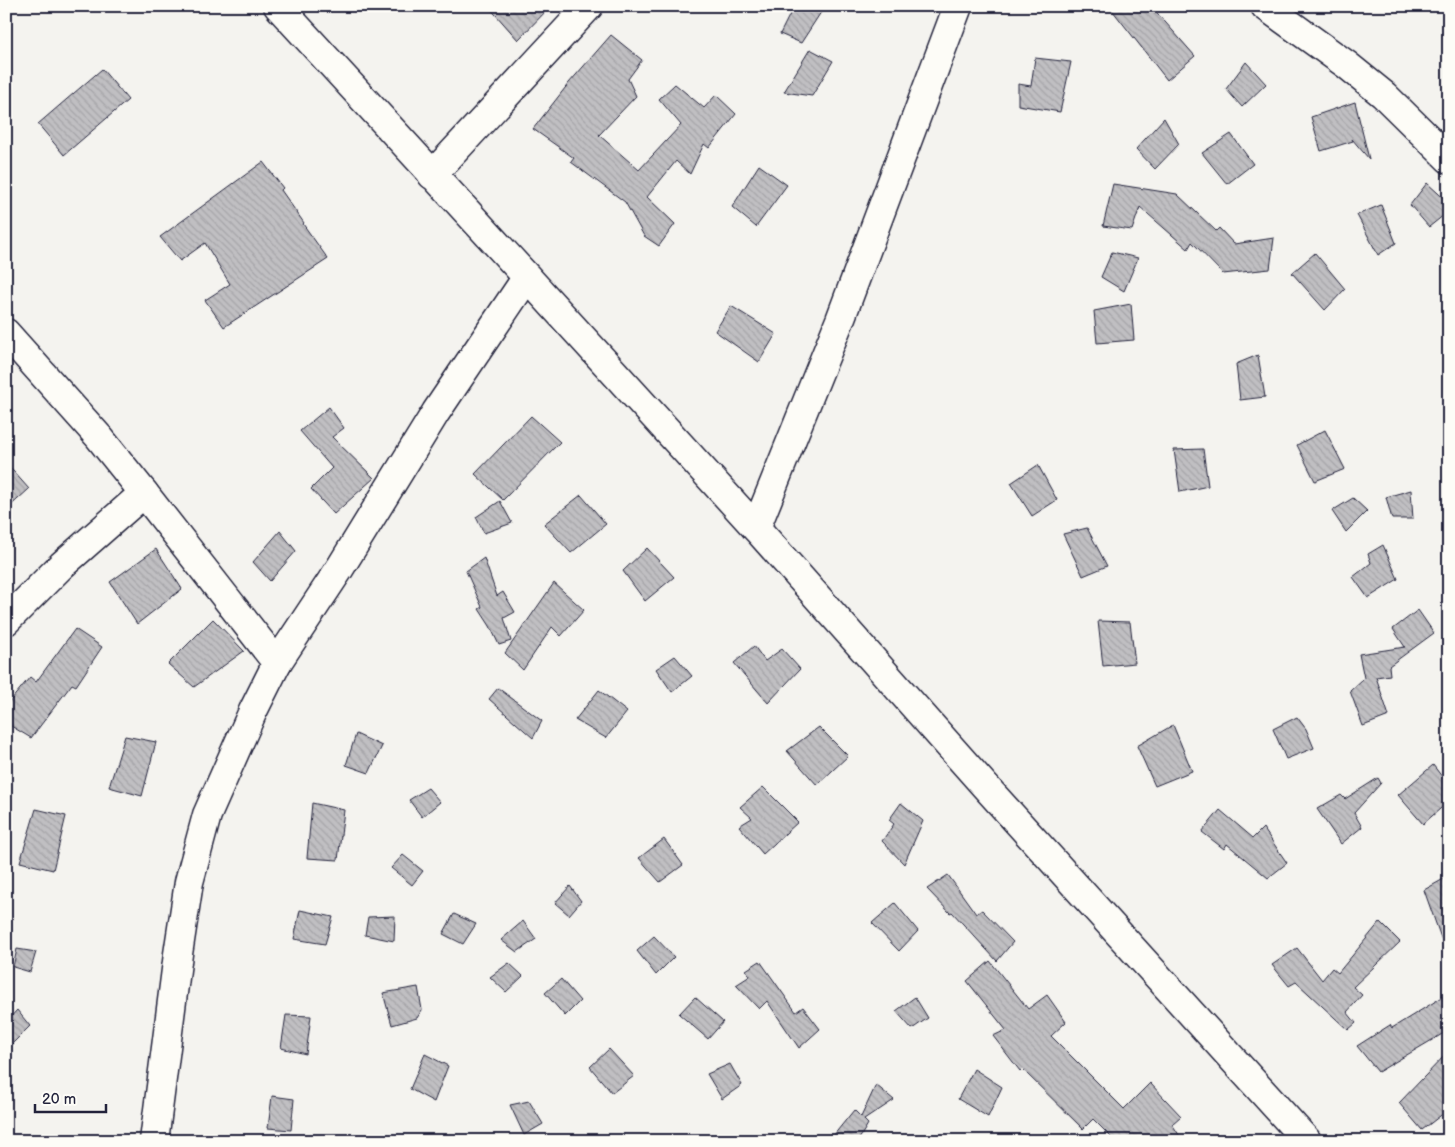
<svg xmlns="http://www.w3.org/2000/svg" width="1455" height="1147" font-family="'Balsamiq Sans',sans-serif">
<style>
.building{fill:url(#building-back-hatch);stroke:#22223b}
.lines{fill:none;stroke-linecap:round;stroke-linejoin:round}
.minor-casing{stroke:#22223b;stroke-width:31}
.tertiary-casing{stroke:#22223b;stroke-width:31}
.primary-casing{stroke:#22223b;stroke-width:31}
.minor{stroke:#fdfcf7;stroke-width:28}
.tertiary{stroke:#fdfcf7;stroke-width:28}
.primary{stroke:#fdfcf7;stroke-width:28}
</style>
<defs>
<pattern id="building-back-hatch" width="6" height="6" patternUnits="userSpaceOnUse" patternTransform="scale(1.25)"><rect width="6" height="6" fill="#c0bfc2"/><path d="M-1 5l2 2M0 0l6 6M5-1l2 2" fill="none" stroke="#a5a4a8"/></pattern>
</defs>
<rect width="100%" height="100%" fill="#f4f3ef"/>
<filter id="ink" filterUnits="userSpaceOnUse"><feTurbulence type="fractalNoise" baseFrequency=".02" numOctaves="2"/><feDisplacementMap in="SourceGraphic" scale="10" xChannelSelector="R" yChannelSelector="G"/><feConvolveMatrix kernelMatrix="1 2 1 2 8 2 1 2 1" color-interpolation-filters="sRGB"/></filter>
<g filter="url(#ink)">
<g class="building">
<path d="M 488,6 L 551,6 L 518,40 Z"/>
<path d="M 794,6 L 825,6 L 801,43 L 780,34 Z"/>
<path d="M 1109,6 L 1151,6 L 1195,56 L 1167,80 Z"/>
<path d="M 611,35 L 642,60 L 628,79 L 636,96 L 599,135 L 639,170 L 681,125 L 659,99 L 675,84 L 704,108 L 716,95 L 736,114 L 709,148 L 704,144 L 690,174 L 676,161 L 647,197 L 675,224 L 659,246 L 644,236 L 625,202 L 571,162 L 574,158 L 533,129 L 569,83 Z"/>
<path d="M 810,49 L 833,61 L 812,96 L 784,92 Z"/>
<path d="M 1035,58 L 1071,62 L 1060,112 L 1018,105 L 1018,84 L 1031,86 Z"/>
<path d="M 1246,62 L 1266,84 L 1242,107 L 1226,89 Z"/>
<path d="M 102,69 L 128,100 L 64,155 L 38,124 Z"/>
<path d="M 1355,102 L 1369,159 L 1352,139 L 1353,141 L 1321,151 L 1311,117 Z"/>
<path d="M 1164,118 L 1179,144 L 1155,169 L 1136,149 Z"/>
<path d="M 1231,134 L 1253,164 L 1227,184 L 1202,153 Z"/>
<path d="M 263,162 L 283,188 L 281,190 L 304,223 L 303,224 L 328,259 L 224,327 L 205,300 L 230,284 L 205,243 L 180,261 L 160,237 Z"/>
<path d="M 759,165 L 787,185 L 756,227 L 732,207 Z"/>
<path d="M 1427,183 L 1449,203 L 1449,211 L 1429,227 L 1410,205 Z"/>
<path d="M 1113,184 L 1177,194 L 1216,231 L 1219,228 L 1234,244 L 1274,238 L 1270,269 L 1223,274 L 1192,242 L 1188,249 L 1140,207 L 1132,230 L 1103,226 Z"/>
<path d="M 1381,205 L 1396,243 L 1378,255 L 1357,215 Z"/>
<path d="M 1112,252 L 1138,258 L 1124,291 L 1101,277 Z"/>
<path d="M 1315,253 L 1345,289 L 1325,310 L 1292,273 Z"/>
<path d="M 1131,304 L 1134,340 L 1097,343 L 1094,311 Z"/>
<path d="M 731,306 L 776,334 L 759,362 L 715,331 Z"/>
<path d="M 1258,355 L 1265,397 L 1240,400 L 1236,364 Z"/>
<path d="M 329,407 L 344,428 L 332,437 L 374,478 L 334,514 L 311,489 L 332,468 L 300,431 Z"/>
<path d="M 531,416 L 560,442 L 503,500 L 475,474 Z"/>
<path d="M 1325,430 L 1345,469 L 1315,481 L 1297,445 Z"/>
<path d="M 1203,449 L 1208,486 L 1180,492 L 1174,450 Z"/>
<path d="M 6,463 L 29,489 L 6,510 Z"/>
<path d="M 1038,465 L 1057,500 L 1032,516 L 1011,483 Z"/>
<path d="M 1411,490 L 1413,519 L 1392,519 L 1386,497 Z"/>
<path d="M 581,495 L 606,524 L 571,553 L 544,524 Z"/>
<path d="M 1353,498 L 1367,511 L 1346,532 L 1332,511 Z"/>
<path d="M 500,501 L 512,523 L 484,533 L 476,517 Z"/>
<path d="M 1087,528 L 1107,566 L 1083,576 L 1063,534 Z"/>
<path d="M 280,531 L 296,551 L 270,581 L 253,562 Z"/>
<path d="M 1383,545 L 1398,579 L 1368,598 L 1353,577 L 1371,563 L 1368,554 Z"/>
<path d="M 647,548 L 674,577 L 645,601 L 623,571 Z"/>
<path d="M 156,549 L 182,589 L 137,624 L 110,582 Z"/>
<path d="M 484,558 L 497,596 L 503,592 L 515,612 L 504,618 L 511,641 L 499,645 L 490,626 L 479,609 L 482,607 L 466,571 Z"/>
<path d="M 554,583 L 584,610 L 561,636 L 552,627 L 523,670 L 505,653 Z"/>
<path d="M 1418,610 L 1434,633 L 1389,666 L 1390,675 L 1376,677 L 1389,716 L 1363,726 L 1350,691 L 1364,678 L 1359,654 L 1405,647 L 1393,629 Z"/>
<path d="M 213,619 L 244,651 L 194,687 L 168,664 Z"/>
<path d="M 1098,621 L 1130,622 L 1135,663 L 1103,666 Z"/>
<path d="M 75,629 L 102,647 L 76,686 L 72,684 L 31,738 L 6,723 L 6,706 L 30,677 L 36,682 Z"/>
<path d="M 754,646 L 765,661 L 782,649 L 800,669 L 768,703 L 734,663 Z"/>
<path d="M 675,656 L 692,676 L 672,692 L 656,669 Z"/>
<path d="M 498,688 L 542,721 L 533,738 L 489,699 Z"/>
<path d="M 599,690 L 627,712 L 606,738 L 575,720 Z"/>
<path d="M 1297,717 L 1306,729 L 1314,748 L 1286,759 L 1273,729 Z"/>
<path d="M 1173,725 L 1192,771 L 1155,786 L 1137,746 Z"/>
<path d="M 819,727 L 848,756 L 817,785 L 787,751 Z"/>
<path d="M 356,734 L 382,746 L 369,773 L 346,765 Z"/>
<path d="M 125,736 L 156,742 L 142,796 L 109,787 Z"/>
<path d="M 1433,765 L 1449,786 L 1449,801 L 1423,824 L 1398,795 Z"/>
<path d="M 1378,778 L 1381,783 L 1354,813 L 1362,827 L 1341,844 L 1317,809 L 1341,795 L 1345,799 Z"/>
<path d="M 763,787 L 798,822 L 763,854 L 739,826 L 752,818 L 740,807 Z"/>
<path d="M 428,788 L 440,802 L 422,817 L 409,800 Z"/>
<path d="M 312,803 L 344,810 L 338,860 L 307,858 Z"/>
<path d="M 901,803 L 923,821 L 904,864 L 882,841 L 894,824 L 889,820 Z"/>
<path d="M 36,809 L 66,816 L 53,870 L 20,862 Z"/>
<path d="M 1220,810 L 1253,838 L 1263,828 L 1287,863 L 1268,878 L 1227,844 L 1224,849 L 1202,832 Z"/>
<path d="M 664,839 L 683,865 L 660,882 L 639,858 Z"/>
<path d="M 403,855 L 423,871 L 412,885 L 391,868 Z"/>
<path d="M 948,875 L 976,914 L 982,910 L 1013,942 L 997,961 L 952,912 L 950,913 L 927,889 Z"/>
<path d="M 1449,876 L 1449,951 L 1446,952 L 1424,890 Z"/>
<path d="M 570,886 L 581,901 L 569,915 L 555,903 Z"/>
<path d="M 895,903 L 918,931 L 899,951 L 872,923 Z"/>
<path d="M 300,910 L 333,917 L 325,944 L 294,939 Z"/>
<path d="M 454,914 L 476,924 L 463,944 L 443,934 Z"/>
<path d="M 395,916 L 394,941 L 365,935 L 368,917 Z"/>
<path d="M 523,921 L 536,939 L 517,952 L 501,940 Z"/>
<path d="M 1380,922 L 1400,942 L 1353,987 L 1362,995 L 1347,1012 L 1356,1023 L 1348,1030 L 1296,982 L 1289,986 L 1272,965 L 1297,948 L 1322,980 L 1332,968 L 1338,973 Z"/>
<path d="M 654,936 L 674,957 L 656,975 L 637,951 Z"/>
<path d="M 17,949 L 36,952 L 30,972 L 13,967 Z"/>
<path d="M 760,961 L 796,1012 L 803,1007 L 820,1029 L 799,1048 L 767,1001 L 759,1009 L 736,985 L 750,976 L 746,970 Z"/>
<path d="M 990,961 L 1028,1009 L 1047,995 L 1066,1022 L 1051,1036 L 1124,1109 L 1150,1083 L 1181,1116 L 1172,1124 L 1183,1141 L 1115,1141 L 1093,1119 L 1083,1129 L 1022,1069 L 1020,1071 L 993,1036 L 1006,1030 L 967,981 Z"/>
<path d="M 509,963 L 523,976 L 506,992 L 490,977 Z"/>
<path d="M 561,979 L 580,1001 L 565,1016 L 545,993 Z"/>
<path d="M 418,987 L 422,1010 L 417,1018 L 392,1025 L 383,993 Z"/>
<path d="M 1449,993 L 1449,1030 L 1378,1072 L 1357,1046 L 1390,1025 L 1392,1028 Z"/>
<path d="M 695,997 L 723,1022 L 708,1039 L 679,1014 Z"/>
<path d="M 915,997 L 928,1018 L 912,1029 L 896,1011 Z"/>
<path d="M 17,1010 L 30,1026 L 6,1050 L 6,1022 Z"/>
<path d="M 286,1015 L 311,1016 L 306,1054 L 281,1048 Z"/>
<path d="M 609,1049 L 634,1076 L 612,1093 L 590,1067 Z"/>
<path d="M 1449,1051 L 1449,1109 L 1422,1130 L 1399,1103 Z"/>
<path d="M 425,1054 L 448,1066 L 434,1102 L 410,1089 Z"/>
<path d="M 730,1064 L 742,1085 L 722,1099 L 707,1074 Z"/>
<path d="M 974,1069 L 1002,1087 L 988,1117 L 958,1099 Z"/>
<path d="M 876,1085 L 894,1100 L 864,1120 L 868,1124 L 858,1141 L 829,1141 L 854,1110 L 861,1117 Z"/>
<path d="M 272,1096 L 294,1099 L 291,1130 L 268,1128 Z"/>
<path d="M 529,1101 L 543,1124 L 524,1135 L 510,1105 Z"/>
</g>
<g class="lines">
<g class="minor-casing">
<g id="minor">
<path d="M 1265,6 L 1347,65 L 1384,95 L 1449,159"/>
<path d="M 432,175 L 589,6"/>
<path d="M 6,333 L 99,437 L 144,493 L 277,663"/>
<path d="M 6,621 L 62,565 L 144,493"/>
</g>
</g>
<g class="tertiary-casing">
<g id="tertiary">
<path d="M 756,528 L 840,320 L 958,6"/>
<path d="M 154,1141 L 178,954 L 189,882 L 207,815 L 253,711 L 277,663 L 340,568 L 436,412 L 527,277"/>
</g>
</g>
<g class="primary-casing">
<path id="primary" d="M 278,6 L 527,277 L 756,528 L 984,785 L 1307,1141"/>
</g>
<use href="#minor" class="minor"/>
<use href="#tertiary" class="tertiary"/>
<use href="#primary" class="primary"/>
</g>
</g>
<rect width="1455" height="1147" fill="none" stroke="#fdfcf7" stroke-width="25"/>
<rect x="12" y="12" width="1430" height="1122" fill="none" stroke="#22223b" stroke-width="2" filter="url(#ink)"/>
<path d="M35 1104v8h71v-8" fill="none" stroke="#22223b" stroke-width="2.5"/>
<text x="42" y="1104" font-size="15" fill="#22223b" stroke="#fdfcf7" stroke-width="4" paint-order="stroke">20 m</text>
</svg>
